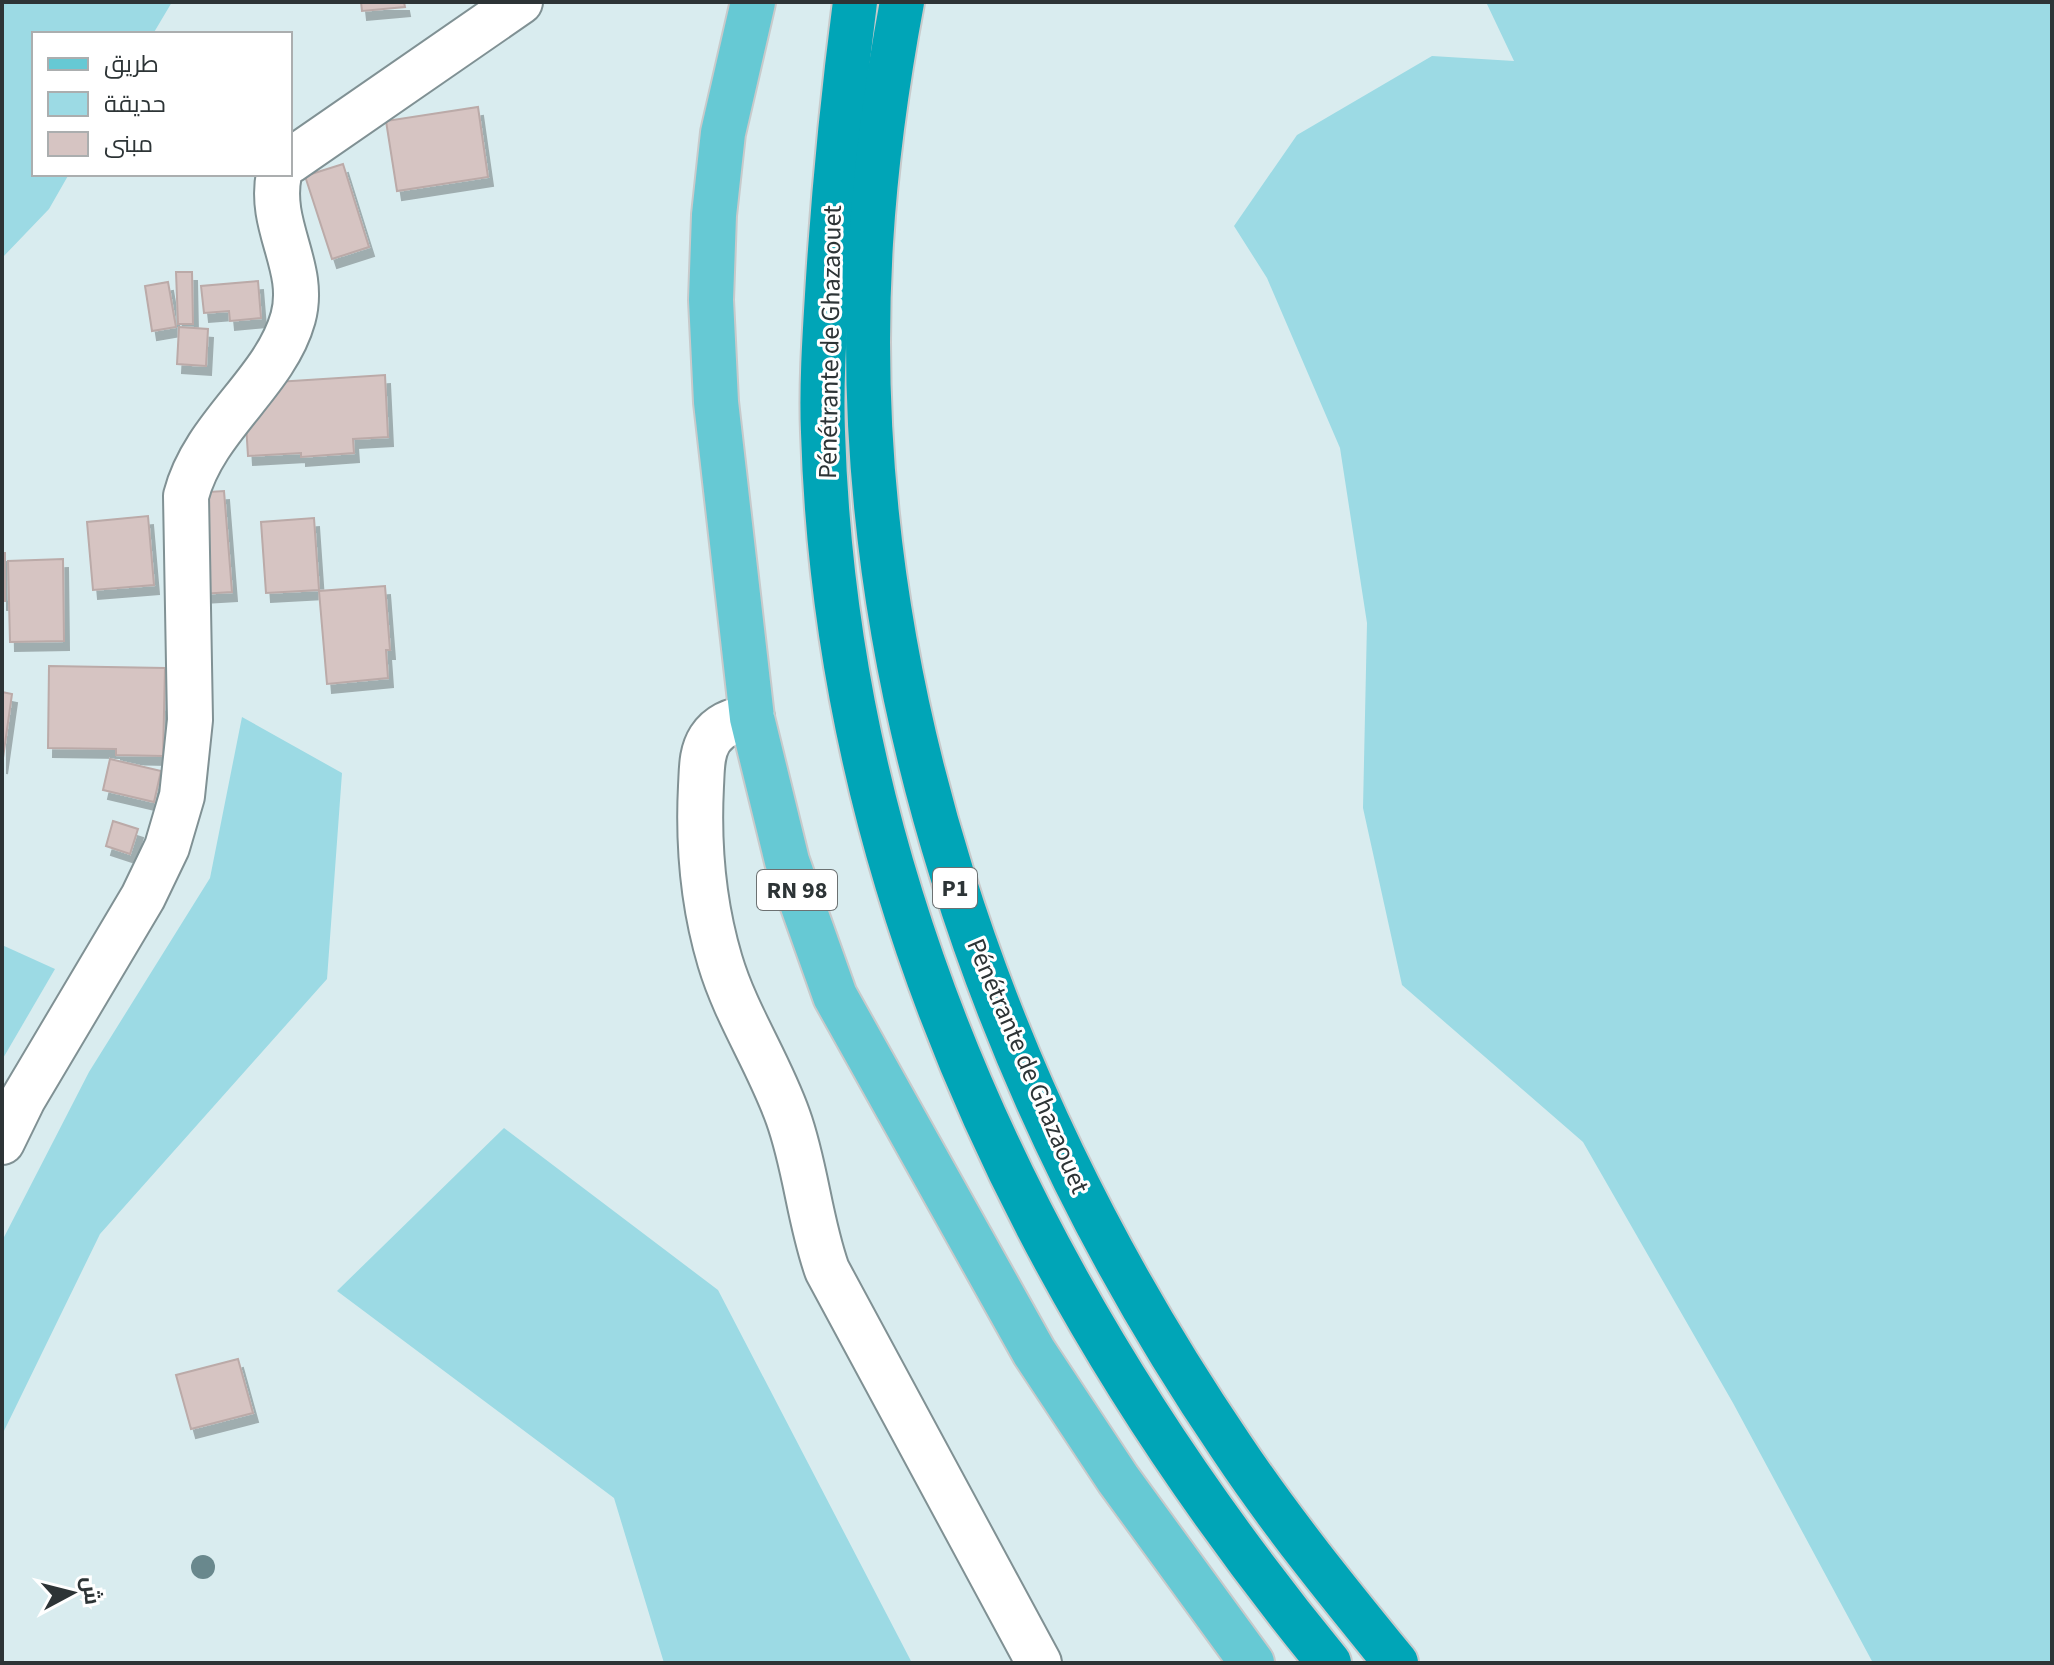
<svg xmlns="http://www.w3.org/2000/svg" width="2054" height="1665" font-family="'Source Sans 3',Cairo,sans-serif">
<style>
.green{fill:#9cdae4}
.building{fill:#d6c4c2;stroke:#bbaaa8;stroke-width:2;filter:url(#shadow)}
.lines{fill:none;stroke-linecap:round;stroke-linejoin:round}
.minor-casing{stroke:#809194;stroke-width:48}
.major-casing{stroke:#c8cacb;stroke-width:48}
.highway-casing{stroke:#c8cacb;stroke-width:48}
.minor{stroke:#fff;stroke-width:44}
.major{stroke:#66c9d4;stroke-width:44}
.highway{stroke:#00a5b7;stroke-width:44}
.tree{fill:#69888d}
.labels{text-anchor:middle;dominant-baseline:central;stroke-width:6;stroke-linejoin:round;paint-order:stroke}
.shield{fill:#fff;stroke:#6c7172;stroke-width:2}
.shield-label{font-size:24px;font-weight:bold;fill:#2d3436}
.street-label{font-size:26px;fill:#2d3436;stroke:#fff}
</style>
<defs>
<filter id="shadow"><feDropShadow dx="5" dy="9" stdDeviation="0" flood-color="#0004"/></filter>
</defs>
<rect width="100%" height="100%" fill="#d9ecef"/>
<g class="green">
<path d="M 2,2 L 172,2 L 153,34 L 34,34 L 34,174 L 69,174 L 49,209 L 2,258 Z"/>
<path d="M 1486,2 L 2052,2 L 2052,1663 L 1873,1663 L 1733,1403 L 1583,1142 L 1402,985 L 1363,808 L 1367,623 L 1340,448 L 1267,278 L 1234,226 L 1297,135 L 1432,56 L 1514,61 Z"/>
<path d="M 242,717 L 342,773 L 327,979 L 100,1234 L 2,1435 L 2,1241 L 89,1072 L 210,878 Z"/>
<path d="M 2,945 L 55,969 L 2,1060 Z"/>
<path d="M 504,1128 L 718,1290 L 912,1663 L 664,1663 L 614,1498 L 337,1291 Z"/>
</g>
<g class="building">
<path d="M 361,2 L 404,2 L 405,7 L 362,11 Z"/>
<path d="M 478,107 L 488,177 L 397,191 L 386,121 Z"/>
<path d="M 343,164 L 369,247 L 332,259 L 305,176 Z"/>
<path d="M 176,272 L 192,272 L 193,324 L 178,324 Z"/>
<path d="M 258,281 L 261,318 L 230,321 L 229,311 L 204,313 L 201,286 Z"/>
<path d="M 168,282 L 176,327 L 152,331 L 145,286 Z"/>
<path d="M 179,327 L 208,329 L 206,366 L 177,364 Z"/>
<path d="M 385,375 L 388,437 L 353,439 L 354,453 L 301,457 L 301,453 L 248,456 L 245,408 L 261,383 Z"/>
<path d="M 224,491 L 232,592 L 200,594 L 193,493 Z"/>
<path d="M 148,516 L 154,585 L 93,590 L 87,522 Z"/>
<path d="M 314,518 L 319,590 L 266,593 L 261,522 Z"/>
<rect x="2" y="553" width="3" height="48"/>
<path d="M 63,559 L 64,641 L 10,642 L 8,561 Z"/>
<path d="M 385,586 L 390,650 L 386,650 L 388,678 L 327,684 L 319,591 Z"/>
<path d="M 49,666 L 165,668 L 163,756 L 116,755 L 116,749 L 48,748 Z"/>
<path d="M 2,692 L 12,694 L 2,765 Z"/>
<path d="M 110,759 L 161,771 L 154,802 L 103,790 Z"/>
<path d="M 113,821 L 138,829 L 130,854 L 106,846 Z"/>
<path d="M 238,1359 L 253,1413 L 191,1429 L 176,1375 Z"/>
</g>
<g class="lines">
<g class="minor-casing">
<g id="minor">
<path d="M 290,161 L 520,2"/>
<path d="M 752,718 C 735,719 720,724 710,739 C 701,753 702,770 701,786 C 698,845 703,904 720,961 C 736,1015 769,1063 788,1117 C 806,1167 809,1219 827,1270 L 1039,1663"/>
<path d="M 2,1142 L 23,1099 L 143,897 L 167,847 L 182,796 L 190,720 L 186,496 C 204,426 275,383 293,318 C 307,267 268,227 279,174"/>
</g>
</g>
<g class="major-casing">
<path id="major" d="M 753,2 L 723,133 L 714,215 L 711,300 L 716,402 L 752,718 L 787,861 L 835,996 L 1034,1352 L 1118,1479 L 1252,1663"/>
</g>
<g class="highway-casing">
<g id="highway">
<path d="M 855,2 C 843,94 834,186 828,279 C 825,329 821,381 823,432 C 837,897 1039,1308 1329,1663"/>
<path d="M 902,2 C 887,82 876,162 871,243 C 845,673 993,1096 1232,1448 C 1282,1523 1339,1593 1396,1663"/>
</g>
</g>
<use href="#minor" class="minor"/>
<use href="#major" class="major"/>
<use href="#highway" class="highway"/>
</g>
<circle class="tree" cx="203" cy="1567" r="12"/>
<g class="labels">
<g class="shield">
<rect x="933" y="868" width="44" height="40" rx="6"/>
<rect x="757" y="870" width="80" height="40" rx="6"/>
</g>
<g class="shield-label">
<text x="955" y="888">P1</text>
<text x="797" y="890">RN 98</text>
</g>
<g class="street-label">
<text transform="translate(830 342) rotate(-89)">Pénétrante de Ghazaouet</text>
<text transform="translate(1028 1066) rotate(67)">Pénétrante de Ghazaouet</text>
</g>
</g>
<rect width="2054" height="1665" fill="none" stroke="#2d3436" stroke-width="8"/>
<rect x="32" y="32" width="260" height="144" fill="#ffffff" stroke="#abaeaf" stroke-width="2"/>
<rect x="48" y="58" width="40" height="12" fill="#66c9d4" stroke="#abaeaf" stroke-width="2"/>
<text x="104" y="72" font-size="24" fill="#2d3436">طريق</text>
<rect x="48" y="92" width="40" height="24" fill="#9cdae4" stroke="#abaeaf" stroke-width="2"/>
<text x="104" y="112" font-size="24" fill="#2d3436">حديقة</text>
<rect x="48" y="132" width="40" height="24" fill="#d6c4c2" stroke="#abaeaf" stroke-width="2"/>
<text x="104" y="152" font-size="24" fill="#2d3436">مبنى</text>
<g transform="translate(72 1593) rotate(83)" stroke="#ffffff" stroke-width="6" paint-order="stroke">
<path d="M0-6L14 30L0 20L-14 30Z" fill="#2d3436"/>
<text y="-12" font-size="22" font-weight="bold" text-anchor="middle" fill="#2d3436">ش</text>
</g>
</svg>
